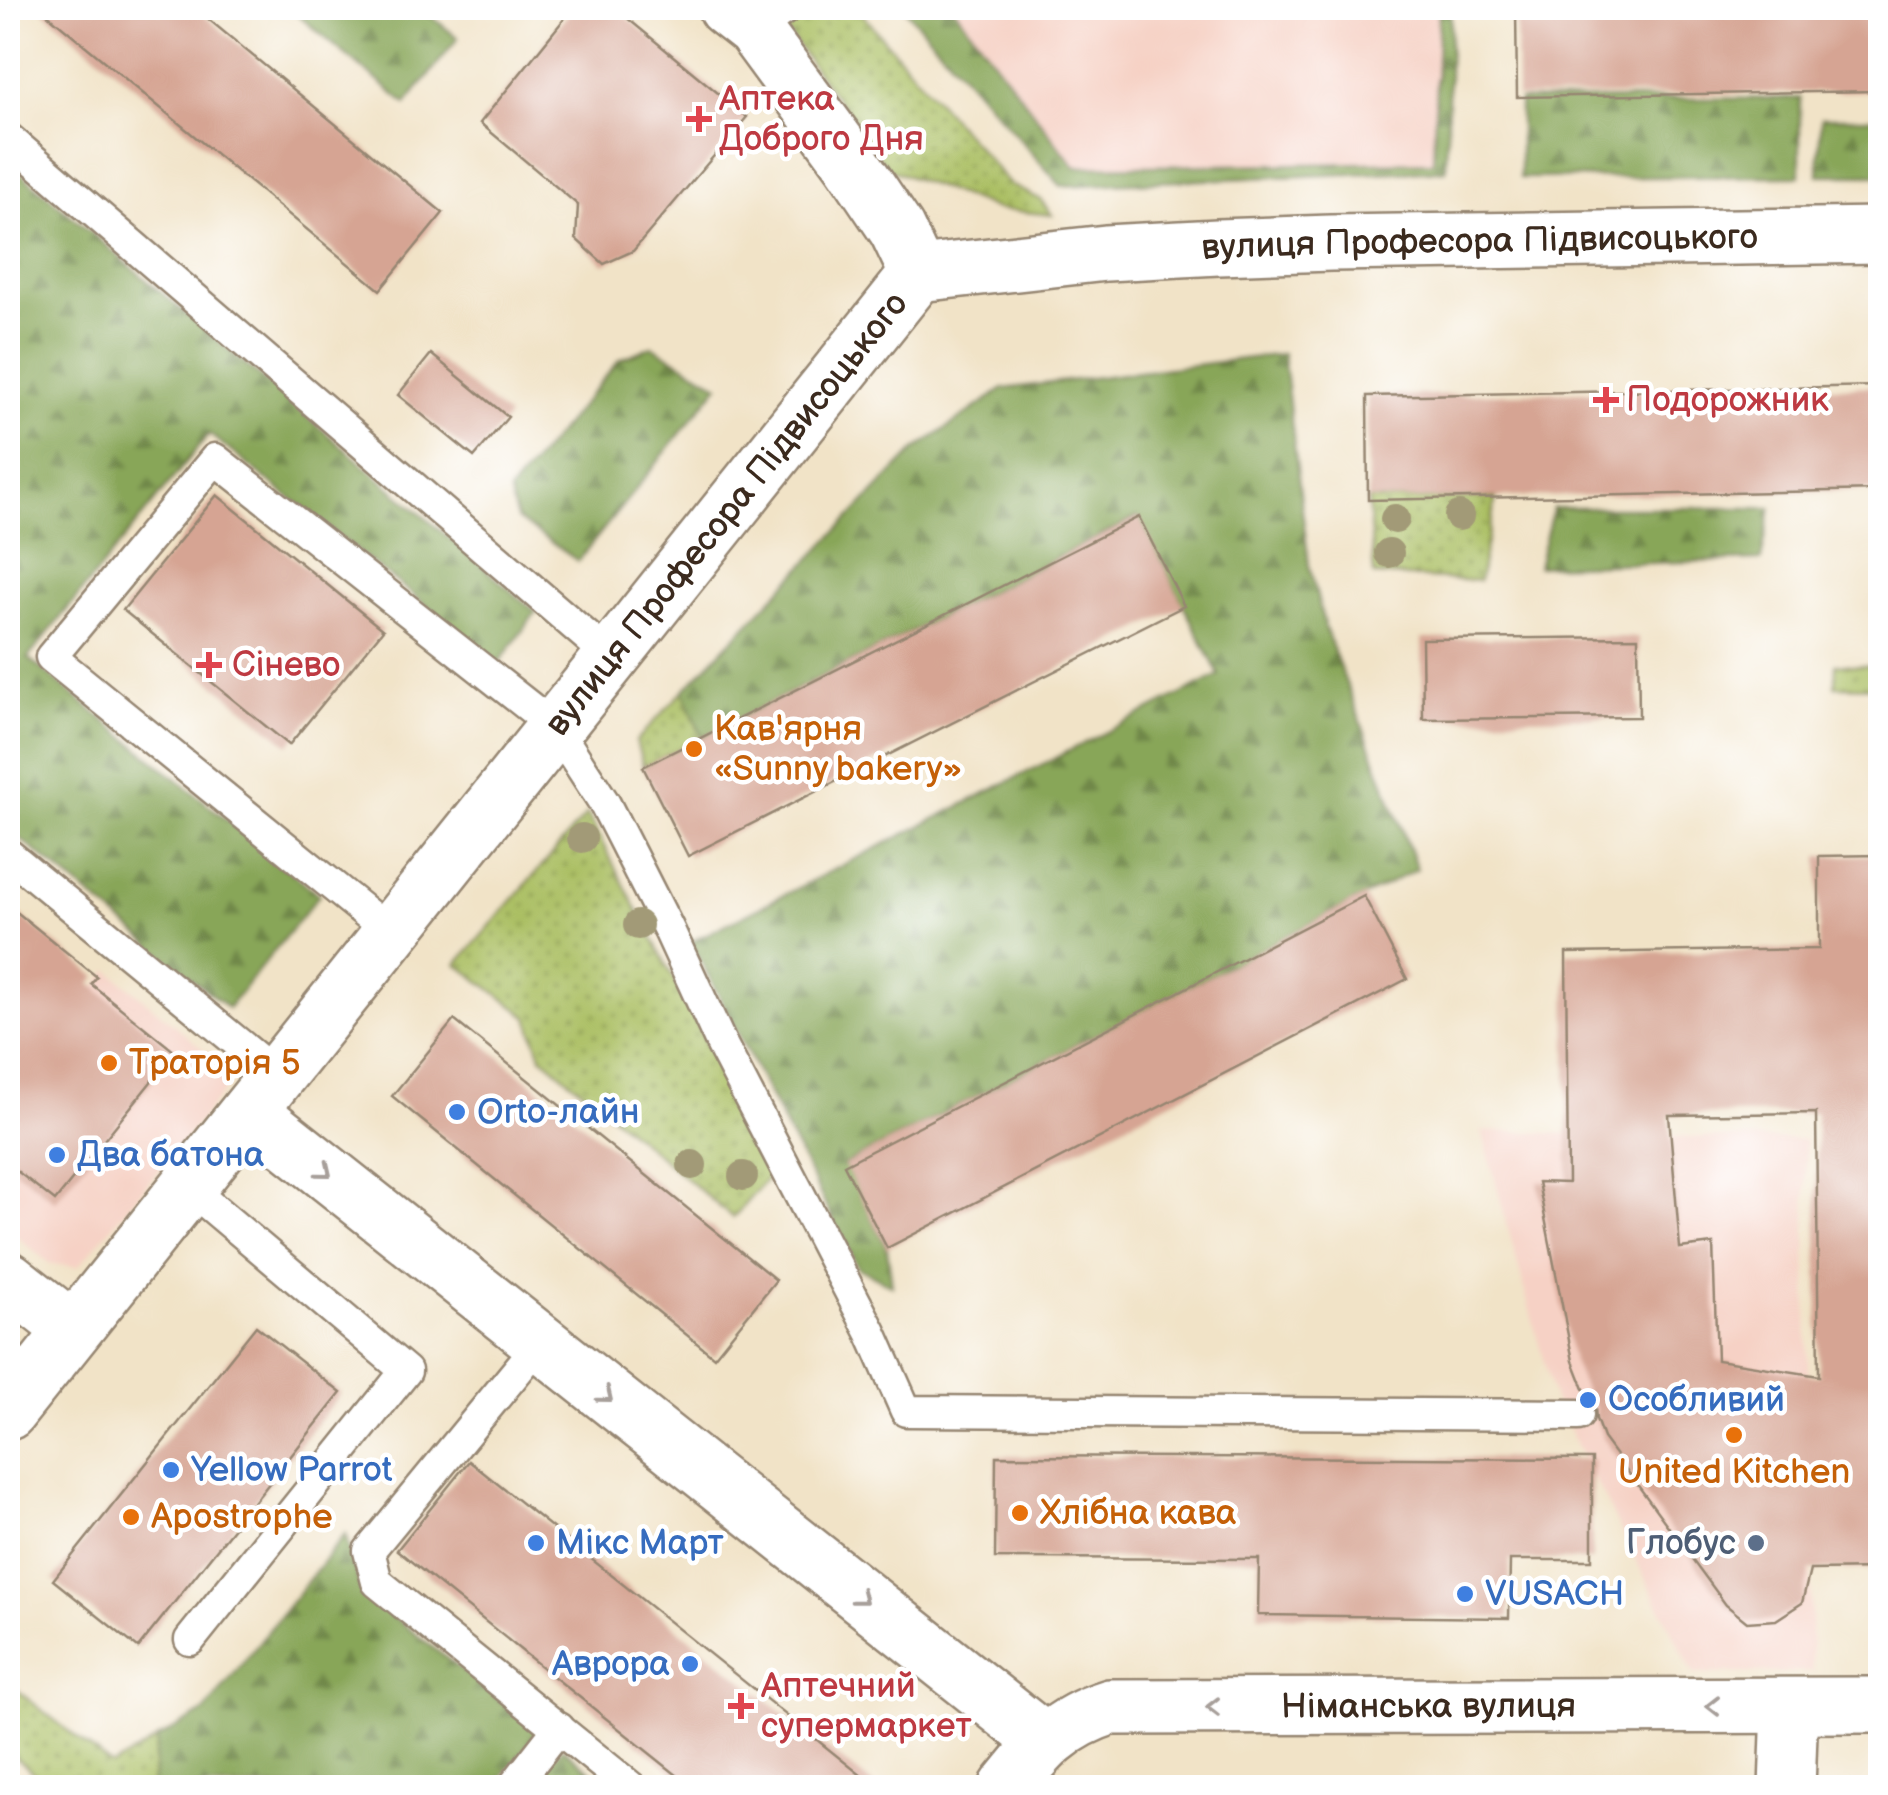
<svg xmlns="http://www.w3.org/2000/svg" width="1888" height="1795" font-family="'Balsamiq Sans',sans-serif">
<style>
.built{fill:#f6d1c5}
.grass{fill:url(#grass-dots);stroke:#737440;stroke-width:2.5}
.forest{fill:url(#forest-firs);stroke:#62683c;stroke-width:2.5}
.building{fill:#d6a493;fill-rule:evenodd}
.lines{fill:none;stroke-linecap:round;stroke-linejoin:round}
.lane-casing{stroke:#968672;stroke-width:35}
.street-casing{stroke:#968672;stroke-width:60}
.secondary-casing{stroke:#968672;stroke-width:60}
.lane{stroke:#fff;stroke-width:30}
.street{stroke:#fff;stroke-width:55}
.secondary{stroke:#fff;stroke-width:55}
.tree{fill:#a29a77}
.oneway{stroke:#a79f9a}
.health-dot{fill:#e0444e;stroke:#fff;stroke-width:4}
.food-dot{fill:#e8710a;stroke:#fff;stroke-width:4}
.shop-dot{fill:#3f7fe0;stroke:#fff;stroke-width:4}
.service-dot{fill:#5c6f8a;stroke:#fff;stroke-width:4}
.labels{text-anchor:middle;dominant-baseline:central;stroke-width:9;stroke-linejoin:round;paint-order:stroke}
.health-label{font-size:35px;fill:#be3a42;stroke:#fff;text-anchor:start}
.street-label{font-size:35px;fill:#3b2a1e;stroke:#fff}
.food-label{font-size:35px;fill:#c56008;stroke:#fff;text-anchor:start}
.shop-label{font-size:35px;fill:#366cbe;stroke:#fff;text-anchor:start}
.service-label{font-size:35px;fill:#4e5e75;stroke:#fff;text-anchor:end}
</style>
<defs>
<pattern id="grass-dots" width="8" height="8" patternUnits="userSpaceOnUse" patternTransform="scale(2.5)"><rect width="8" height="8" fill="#abbf63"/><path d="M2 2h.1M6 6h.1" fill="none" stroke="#8c9b51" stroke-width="1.8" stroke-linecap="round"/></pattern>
<pattern id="forest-firs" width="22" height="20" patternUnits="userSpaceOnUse" patternTransform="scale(2.5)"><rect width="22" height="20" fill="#88a659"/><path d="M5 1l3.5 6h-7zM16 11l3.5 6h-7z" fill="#708749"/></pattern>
</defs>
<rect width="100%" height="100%" fill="#fff"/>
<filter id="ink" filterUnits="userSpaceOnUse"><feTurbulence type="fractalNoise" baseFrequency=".01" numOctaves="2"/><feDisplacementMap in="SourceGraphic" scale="20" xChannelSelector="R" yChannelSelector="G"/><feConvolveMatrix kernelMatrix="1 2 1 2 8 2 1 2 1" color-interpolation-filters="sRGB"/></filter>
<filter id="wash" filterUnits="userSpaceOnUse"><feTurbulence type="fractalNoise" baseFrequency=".0048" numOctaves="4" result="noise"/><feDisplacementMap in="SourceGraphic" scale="40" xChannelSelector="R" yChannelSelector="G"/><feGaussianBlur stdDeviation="2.25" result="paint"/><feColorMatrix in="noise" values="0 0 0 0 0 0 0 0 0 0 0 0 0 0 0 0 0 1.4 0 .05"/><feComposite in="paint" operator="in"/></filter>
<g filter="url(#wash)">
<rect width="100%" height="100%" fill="#f1e3c7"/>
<g class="built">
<path d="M 954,8 L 1439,8 L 1433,162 L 1075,167 Z"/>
<path d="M 109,970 L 236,1077 L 78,1267 L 50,1264 L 8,1229 L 8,1080 L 16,1086 Z"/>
<path d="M 1482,1131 L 1805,1140 L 1812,1672 L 1694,1674 L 1554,1400 Z"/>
</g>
<g class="grass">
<path d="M 811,8 L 857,8 L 1010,185 L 1040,199 L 1052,215 L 997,209 L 888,169 L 784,27 Z"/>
<path d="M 1496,498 L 1479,581 L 1374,575 L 1368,500 Z"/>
<path d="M 1836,664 L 1880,667 L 1880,687 L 1835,686 Z"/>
<path d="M 683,691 L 702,737 L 643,767 L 636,741 Z"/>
<path d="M 587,814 L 774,1170 L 733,1218 L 541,1056 L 528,1017 L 457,964 Z"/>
<path d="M 8,1683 L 112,1766 L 157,1739 L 152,1787 L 52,1787 L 8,1752 Z"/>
</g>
<g class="forest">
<path d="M 289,8 L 421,8 L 458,38 L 406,104 Z"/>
<path d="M 904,8 L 954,8 L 1075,167 L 1433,162 L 1439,8 L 1451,8 L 1446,170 L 1061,186 Z"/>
<path d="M 1800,98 L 1800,176 L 1520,178 L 1520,100 Z"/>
<path d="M 1821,118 L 1880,118 L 1880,175 L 1818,175 Z"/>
<path d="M 8,162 L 536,612 L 499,663 L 209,434 L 28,658 L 319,895 L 228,1008 L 8,829 Z"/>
<path d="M 652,346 L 719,385 L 578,561 L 517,519 L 509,492 L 619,360 Z"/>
<path d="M 1283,354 L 1309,565 L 1325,628 L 1417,869 L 845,1164 L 887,1248 L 892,1285 L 858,1268 L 691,942 L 1219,675 L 1138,517 L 702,737 L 683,691 L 915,450 L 1003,389 Z"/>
<path d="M 1553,508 L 1771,508 L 1761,560 L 1538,566 Z"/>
<path d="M 345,1534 L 361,1591 L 539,1731 L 494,1787 L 152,1788 L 157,1739 L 204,1712 Z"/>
<path d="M 562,1748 L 612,1788 L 529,1788 Z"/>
</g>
<g id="blocks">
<g class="building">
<path d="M 40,8 L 195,8 L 443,213 L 380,290 Z"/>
<path d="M 573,8 L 615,8 L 747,117 L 633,251 L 604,264 L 576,239 L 578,205 L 480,123 Z"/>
<path d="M 1516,8 L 1880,8 L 1880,91 L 1517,97 Z"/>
<path d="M 431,354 L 508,417 L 474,457 L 398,395 Z"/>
<path d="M 1880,386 L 1880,490 L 1368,500 L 1367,396 Z"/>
<path d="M 217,495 L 383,630 L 289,745 L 123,610 Z"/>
<path d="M 1139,517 L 1184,606 L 688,856 L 643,767 Z"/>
<path d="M 1638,637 L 1639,717 L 1423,719 L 1422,639 Z"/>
<path d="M 1880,855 L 1880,1569 L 1810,1570 L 1802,1603 L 1776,1620 L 1747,1622 L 1726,1605 L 1603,1438 L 1596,1419 L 1595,1407 L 1588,1399 L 1573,1361 L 1538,1182 L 1568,1183 L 1566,953 L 1819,949 L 1819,856 ZM 1816,1113 L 1819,1376 L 1717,1360 L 1713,1244 L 1680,1248 L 1669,1115 Z"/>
<path d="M 1364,896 L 1407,979 L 887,1248 L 844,1165 Z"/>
<path d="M 8,905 L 97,977 L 91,984 L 175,1052 L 55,1201 L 8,1164 Z"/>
<path d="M 454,1020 L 776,1280 L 714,1357 L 392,1096 Z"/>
<path d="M 256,1326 L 341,1393 L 138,1648 L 53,1580 Z"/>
<path d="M 996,1456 L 1592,1459 L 1592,1560 L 1510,1560 L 1509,1618 L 1258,1615 L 1259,1559 L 995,1558 Z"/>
<path d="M 469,1461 L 877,1788 L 693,1788 L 538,1664 L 397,1550 Z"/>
</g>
</g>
</g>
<g filter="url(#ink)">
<use href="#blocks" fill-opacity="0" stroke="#968672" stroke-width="2.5"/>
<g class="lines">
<g class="lane-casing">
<g id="lane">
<path d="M 754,30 L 786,8"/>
<path d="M 8,138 L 612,658"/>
<path d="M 8,854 L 277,1075"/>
<path d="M 391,933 L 51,657 L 215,459 L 555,727 L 605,804 L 625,843 L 669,930 L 721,1043 L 871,1332 L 906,1411 L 1578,1415"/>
<path d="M 188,1187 L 406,1371 L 190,1640"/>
<path d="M 540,1343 L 369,1551 L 377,1582 L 632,1788"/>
<path d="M 512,1788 L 559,1728"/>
</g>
</g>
<g class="street-casing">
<g id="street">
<path d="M 726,8 L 754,30 L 851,162 L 897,230 L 918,274"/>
<path d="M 249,1111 L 1045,1742"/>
<path d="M 8,1279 L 73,1330"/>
<path id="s1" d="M 1007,1788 C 1039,1748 1059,1723 1110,1707 L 1880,1705"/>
<path d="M 1787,1788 L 1790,1706"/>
</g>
</g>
<g class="secondary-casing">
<g id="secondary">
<path id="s2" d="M 8,1412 L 918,274 L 1106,253 L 1218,247 L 1331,243 L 1880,235"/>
</g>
</g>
<use href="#lane" class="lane"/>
<use href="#street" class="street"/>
<use href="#secondary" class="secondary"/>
</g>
<g class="tree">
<circle cx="1459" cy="516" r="15"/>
<circle cx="1395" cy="519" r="15"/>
<circle cx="1389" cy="553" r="15"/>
<circle cx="582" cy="838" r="15"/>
<circle cx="638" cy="925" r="15"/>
<circle cx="692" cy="1165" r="15"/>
<circle cx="743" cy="1176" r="15"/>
</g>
<defs><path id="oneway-chevron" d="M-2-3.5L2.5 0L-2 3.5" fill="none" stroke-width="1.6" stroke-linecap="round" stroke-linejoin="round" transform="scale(2.5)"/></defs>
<g class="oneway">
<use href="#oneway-chevron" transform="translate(325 1171) rotate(39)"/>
<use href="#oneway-chevron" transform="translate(606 1396) rotate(39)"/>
<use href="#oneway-chevron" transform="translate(861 1598) rotate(38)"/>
<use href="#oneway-chevron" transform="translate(1713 1706) rotate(180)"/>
<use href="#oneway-chevron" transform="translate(1213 1707) rotate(180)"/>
</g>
</g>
<g class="health-dot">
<path d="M694 104h10v10h10v10h-10v10h-10v-10h-10v-10h10z"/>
<path d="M1601 385h10v10h10v10h-10v10h-10v-10h-10v-10h10z"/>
<path d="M204 650h10v10h10v10h-10v10h-10v-10h-10v-10h10z"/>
<path d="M736 1691h10v10h10v10h-10v10h-10v-10h-10v-10h10z"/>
</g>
<g class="food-dot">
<circle cx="694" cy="749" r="10"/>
<circle cx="109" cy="1063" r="10"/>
<circle cx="1734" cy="1435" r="10"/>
<circle cx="1020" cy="1513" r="10"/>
<circle cx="131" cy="1517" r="10"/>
</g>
<g class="shop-dot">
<circle cx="457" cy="1112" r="10"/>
<circle cx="57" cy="1155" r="10"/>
<circle cx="1588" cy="1400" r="10"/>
<circle cx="171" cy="1470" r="10"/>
<circle cx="536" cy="1543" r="10"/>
<circle cx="1465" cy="1594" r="10"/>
<circle cx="690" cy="1664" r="10"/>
</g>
<circle class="service-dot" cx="1756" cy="1543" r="10"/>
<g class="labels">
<g class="health-label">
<text x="719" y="99">Аптека<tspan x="719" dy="40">Доброго Дня</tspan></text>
<text x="1626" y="400">Подорожник</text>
<text x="232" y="665">Сінево</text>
<text x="761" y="1686">Аптечний<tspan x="761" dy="40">супермаркет</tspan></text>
</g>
<g class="street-label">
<text stroke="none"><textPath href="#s2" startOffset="2020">вулиця Професора Підвисоцького</textPath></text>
<text stroke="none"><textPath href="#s2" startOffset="1150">вулиця Професора Підвисоцького</textPath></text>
<text stroke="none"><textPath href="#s1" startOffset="452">Німанська вулиця</textPath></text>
</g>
<g class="food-label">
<text x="714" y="729">Кав'ярня<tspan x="714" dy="40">«Sunny bakery»</tspan></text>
<text x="129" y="1063">Траторія 5</text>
<text x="1734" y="1472" text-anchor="middle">United Kitchen</text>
<text x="1040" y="1513">Хлібна кава</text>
<text x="151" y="1517">Apostrophe</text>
</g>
<g class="shop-label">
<text x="477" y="1112">Orto-лайн</text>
<text x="77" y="1155">Два батона</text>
<text x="1608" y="1400">Особливий</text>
<text x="191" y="1470">Yellow Parrot</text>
<text x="556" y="1543">Мікс Март</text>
<text x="1485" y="1594">VUSACH</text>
<text x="670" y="1664" text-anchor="end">Аврора</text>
</g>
<g class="service-label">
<text x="1736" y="1543">Глобус</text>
</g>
</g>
<rect width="1888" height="1795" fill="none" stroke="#fff" stroke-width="40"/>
</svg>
